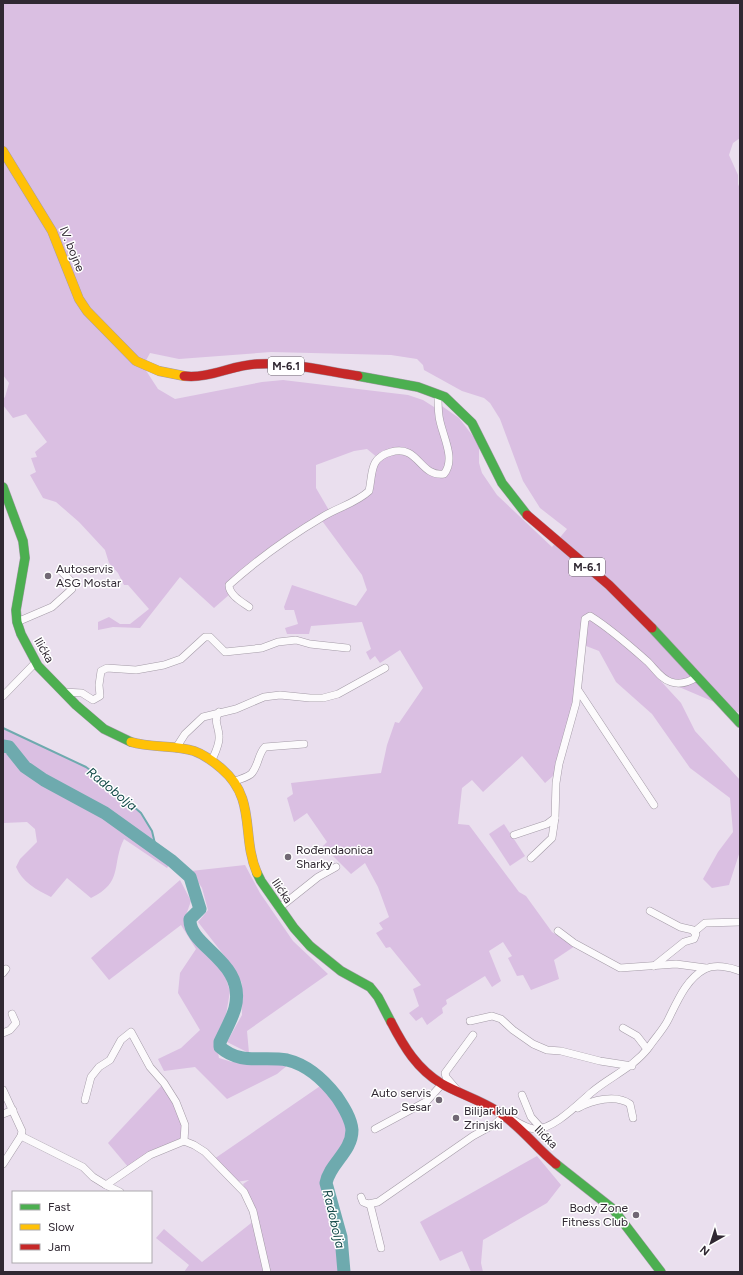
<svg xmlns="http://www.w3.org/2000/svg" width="743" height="1275" font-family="Figtree,sans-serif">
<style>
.green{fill:#dabfe2;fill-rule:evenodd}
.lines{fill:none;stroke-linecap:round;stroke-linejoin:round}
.stream{stroke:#6eaaae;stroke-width:2}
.river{stroke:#6eaaae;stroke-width:13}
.street-casing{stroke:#a49ba7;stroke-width:8}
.fast-casing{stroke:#a49ba7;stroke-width:10}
.slow-casing{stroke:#a49ba7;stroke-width:10}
.jam-casing{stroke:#a49ba7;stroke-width:10}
.street{stroke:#fcfafc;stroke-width:7}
.fast{stroke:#4caf50;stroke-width:9}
.slow{stroke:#ffc107;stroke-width:9}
.jam{stroke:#c62828;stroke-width:9}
.poi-dot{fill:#716874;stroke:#fff;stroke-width:1.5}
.labels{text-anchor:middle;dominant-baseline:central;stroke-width:3;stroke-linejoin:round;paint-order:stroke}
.shield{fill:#fff;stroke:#6e6870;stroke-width:1}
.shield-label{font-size:11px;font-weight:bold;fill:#302832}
.street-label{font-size:12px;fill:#302832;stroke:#fff}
.poi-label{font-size:12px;fill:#302832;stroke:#fff;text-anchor:start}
.water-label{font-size:13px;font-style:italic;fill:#124848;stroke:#fff}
</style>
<rect width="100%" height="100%" fill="#eadfee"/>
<g class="green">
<path d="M 3,3 L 740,3 L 740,138 L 733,143 L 729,155 L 738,175 L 738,184 L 740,189 L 740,713 L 658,678 L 681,703 L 695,731 L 740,780 L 740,851 L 729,885 L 712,888 L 703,879 L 718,852 L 733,832 L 730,798 L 690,768 L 652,714 L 616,682 L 599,651 L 586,646 L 582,646 L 580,674 L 560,770 L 545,783 L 522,756 L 483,792 L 472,780 L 462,788 L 458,824 L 469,825 L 519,892 L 526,896 L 552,932 L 575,946 L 554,960 L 559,979 L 531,990 L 523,975 L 517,976 L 508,958 L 512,956 L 503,942 L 489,951 L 501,981 L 492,987 L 485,976 L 446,1000 L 447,1004 L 442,1008 L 443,1013 L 427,1025 L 422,1017 L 416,1021 L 409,1013 L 419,1006 L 413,989 L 421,985 L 390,947 L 386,948 L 376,933 L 383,929 L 379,923 L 389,917 L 378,887 L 365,863 L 351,874 L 323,846 L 327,842 L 307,813 L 294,822 L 287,798 L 293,794 L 291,783 L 381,773 L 387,745 L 395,722 L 399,723 L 423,688 L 400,650 L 380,663 L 375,656 L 370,660 L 366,652 L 371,649 L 362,622 L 311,626 L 309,634 L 287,634 L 285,628 L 298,624 L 294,610 L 285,610 L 284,607 L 292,585 L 356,606 L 367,590 L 362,575 L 320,518 L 229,585 L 230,594 L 214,608 L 180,577 L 140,628 L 113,627 L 98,630 L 98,622 L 109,617 L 120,624 L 130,624 L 149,609 L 128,585 L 124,585 L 118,573 L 109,563 L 105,550 L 79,522 L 56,502 L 43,498 L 30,475 L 36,472 L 31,458 L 37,457 L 35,452 L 47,442 L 26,414 L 13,418 L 3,405 L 3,399 L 5,397 L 9,383 L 3,375 ZM 271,352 L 391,355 L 417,359 L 423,365 L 424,370 L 462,391 L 484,398 L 490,403 L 500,419 L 523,481 L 540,508 L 567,529 L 552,547 L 497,495 L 482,473 L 479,463 L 479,444 L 459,418 L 439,404 L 434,407 L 423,400 L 408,395 L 283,380 L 262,382 L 175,399 L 158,389 L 143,366 L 150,353 L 179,359 ZM 367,449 L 378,458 L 363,497 L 330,512 L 316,488 L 316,465 L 354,451 Z"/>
<path d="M 3,728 L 86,767 L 102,779 L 141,813 L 152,831 L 156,848 L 172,861 L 167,868 L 124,839 C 111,865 124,882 91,898 L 67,878 L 51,897 C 37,890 22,882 16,867 L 20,859 L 37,842 L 35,829 L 27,822 L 3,823 Z"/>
<path d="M 504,824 L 525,856 L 510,866 L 489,834 Z"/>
<path d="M 245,865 L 260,893 L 293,941 L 328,974 L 247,1031 L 249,1053 L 227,1042 L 242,1015 L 242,983 L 223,954 L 198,922 L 208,910 L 202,888 L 191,871 Z"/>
<path d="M 180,880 L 191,901 L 186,915 L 186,927 L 199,946 L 223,970 L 230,991 L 226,1015 L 216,1040 L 219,1058 L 232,1062 L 289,1064 L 277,1074 L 227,1099 L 195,1067 L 164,1071 L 158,1059 L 181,1048 L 200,1030 L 178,993 L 180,973 L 196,949 L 181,925 L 109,980 L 91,958 Z"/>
<path d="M 326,1082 C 342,1105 363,1127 343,1154 C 336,1163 328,1172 326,1183 L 341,1237 L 344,1272 L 184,1272 L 189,1265 L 156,1238 L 164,1229 L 202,1262 L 255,1220 L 252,1204 L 243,1184 L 249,1180 L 236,1182 L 214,1159 Z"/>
<path d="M 164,1083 L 183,1120 L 184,1141 L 129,1168 L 108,1143 Z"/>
<path d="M 537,1156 L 561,1185 L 547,1203 L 483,1240 L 481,1263 L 483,1272 L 471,1272 L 462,1251 L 440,1261 L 420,1222 Z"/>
</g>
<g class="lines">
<path class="stream" d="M 3,728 L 86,767 L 102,779 L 141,813 L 152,831 L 156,848"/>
<path class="river" d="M 3,746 L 9,747 L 25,767 L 44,780 L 105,813 L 172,861 L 190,877 L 200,909 L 190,919 C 188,947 247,961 235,1008 C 232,1019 225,1031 220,1042 L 220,1047 C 240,1065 263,1056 287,1060 C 308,1065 324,1080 337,1097 C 343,1106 351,1118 352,1130 C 352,1152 330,1163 326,1183 L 341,1237 L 344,1272"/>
<g class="street-casing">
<g id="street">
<path d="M 249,607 C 242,602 229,595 229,585 C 258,559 290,536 324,516 C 339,507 356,503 369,491 C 373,473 369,458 391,452 C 419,444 419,477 444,474 C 457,458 441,434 439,416 C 438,409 438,401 438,394"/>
<path d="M 17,622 L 52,607 L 72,589 L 71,581 L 62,572"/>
<path d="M 578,690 L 654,805"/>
<path d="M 63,692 L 82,693 L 93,700 L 100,696 L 99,685 L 101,671 L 107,668 L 136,670 L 164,665 L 181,659 L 205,637 L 210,637 L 225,652 L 262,648 L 278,642 L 296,640 L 310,644 L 347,648"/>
<path d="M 3,696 L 36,662"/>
<path d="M 176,748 L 185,734 L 203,717 L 236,709 L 264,697 L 280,695 L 310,698 L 323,698 L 338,694 L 385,668"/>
<path d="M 212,760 C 215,753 220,744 219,736 C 219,727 213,721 219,712"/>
<path d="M 235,781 C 240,779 249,777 252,773 C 259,764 258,754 265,747 L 304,744"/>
<path d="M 555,818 L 556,783 L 559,764 L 576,703 L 585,619 L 590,616 C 611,629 630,646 648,662 C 655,669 661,679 671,682 C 680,685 689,682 697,677"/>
<path d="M 514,835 L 547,824 L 555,818 L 552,838 L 531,858"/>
<path d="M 279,908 L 318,877 L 336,867"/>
<path d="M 650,911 L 680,927 L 693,930 L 696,934 L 694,939 L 684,942 L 654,966"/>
<path d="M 558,931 L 574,943 L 620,968 L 676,964 L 706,968"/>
<path d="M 694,932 L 705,923 L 740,922"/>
<path d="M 3,973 L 6,969"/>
<path d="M 470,1021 L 492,1016 L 501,1019 L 513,1030 L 533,1044 L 547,1050 L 561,1051 L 600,1061 L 632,1066"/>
<path d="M 623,1028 L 637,1036 L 647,1049"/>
<path d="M 3,1033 L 10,1030 L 16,1023 L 12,1014"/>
<path d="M 3,1090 L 22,1131 L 21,1136 L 3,1164"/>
<path d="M 458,1091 L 446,1077 L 445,1073 L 473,1035"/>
<path d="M 522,1095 L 531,1117 L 541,1128"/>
<path d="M 85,1100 L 91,1077 L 99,1067 L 110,1060 L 121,1040 L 131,1032 L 150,1067 L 164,1083 L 176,1102 L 185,1125 L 184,1141 L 194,1145 L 205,1152 L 244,1192 L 253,1211 L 267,1272"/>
<path d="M 578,1108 C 592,1100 616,1094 630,1104 L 633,1118"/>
<path d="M 3,1114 L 13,1110"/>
<path d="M 375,1129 L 427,1101 L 442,1084"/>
<path d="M 21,1136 L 83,1167 L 93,1177 L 106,1185 L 150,1155 L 184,1141"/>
<path d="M 106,1185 L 120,1192"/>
<path d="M 361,1197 L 363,1202 L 368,1204 L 378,1202 L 473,1136 L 495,1124 L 504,1115 C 513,1119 524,1128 534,1129 C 552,1131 579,1103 592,1092 C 611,1076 633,1068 649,1047 C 655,1038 663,1030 668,1020 C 677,1002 686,979 705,969 C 715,964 730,967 740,971"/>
<path d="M 370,1204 L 381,1248"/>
</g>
</g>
<g class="fast-casing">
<g id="fast">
<path d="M 358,376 L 418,387 L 445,397 L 472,423 L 502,483 L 527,515"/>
<path d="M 3,487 L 23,541 L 25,558 L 16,610 L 17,622 L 21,634 L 38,666 L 76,705 L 104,729 L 131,742"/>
<path d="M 652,628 L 740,723"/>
<path d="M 257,873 L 261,881 L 294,928 L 310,946 L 341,971 L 370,987 L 378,997 L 391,1022"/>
<path d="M 556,1164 L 613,1209 L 661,1272"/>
</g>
</g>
<g class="slow-casing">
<g id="slow">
<path d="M 3,151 L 52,231 L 79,299 L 87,311 L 136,361 L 159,371 L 184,376"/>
<path d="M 131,742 C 151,748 175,745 194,751 C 205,755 214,762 222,769 C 257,799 241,836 257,873"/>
</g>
</g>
<g class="jam-casing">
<g id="jam">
<path d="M 184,376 C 209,379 232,365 257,364 C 290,362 325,371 358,376"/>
<path d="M 527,515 L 609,585 L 652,628"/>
<path d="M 391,1022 C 404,1047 417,1069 442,1084 C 460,1094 480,1100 497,1111 C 520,1125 535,1147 556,1164"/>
</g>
</g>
<use href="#street" class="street"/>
<use href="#fast" class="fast"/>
<use href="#slow" class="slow"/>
<use href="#jam" class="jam"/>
</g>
<g class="poi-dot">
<circle cx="48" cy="576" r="4"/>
<circle cx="288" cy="857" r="4"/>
<circle cx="439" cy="1100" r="4"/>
<circle cx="456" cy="1118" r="4"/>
<circle cx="636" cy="1215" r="4"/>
</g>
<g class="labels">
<g class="shield">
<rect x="268" y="357" width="36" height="18" rx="3"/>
<rect x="569" y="558" width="36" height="18" rx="3"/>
</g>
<g class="shield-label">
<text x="286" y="366">M-6.1</text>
<text x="587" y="567">M-6.1</text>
</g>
<g class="street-label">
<text transform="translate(72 249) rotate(68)">IV. bojne</text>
<text transform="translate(44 650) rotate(59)">Ilićka</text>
<text transform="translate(282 891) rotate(56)">Ilićka</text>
<text transform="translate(546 1137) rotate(45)">Ilićka</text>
</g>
<g class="poi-label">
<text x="56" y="569">Autoservis<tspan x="56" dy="14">ASG Mostar</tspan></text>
<text x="296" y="850">Rođendaonica<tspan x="296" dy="14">Sharky</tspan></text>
<text x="431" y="1093" text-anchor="end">Auto servis<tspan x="431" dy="14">Sesar</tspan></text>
<text x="464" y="1111">Bilijar klub<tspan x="464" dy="14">Zrinjski</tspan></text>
<text x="628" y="1208" text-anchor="end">Body Zone<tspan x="628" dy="14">Fitness Club</tspan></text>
</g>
<g class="water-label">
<text transform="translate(112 789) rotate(39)">Radobolja</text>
<text transform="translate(334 1219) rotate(77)">Radobolja</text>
</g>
</g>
<rect width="743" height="1275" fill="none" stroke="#302832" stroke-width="8"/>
<rect x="12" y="1191" width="140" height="72" fill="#ffffff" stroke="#aca9ad"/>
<rect x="20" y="1204" width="20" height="6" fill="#4caf50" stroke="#aca9ad"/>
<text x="48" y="1211" font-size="12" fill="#302832">Fast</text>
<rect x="20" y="1224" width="20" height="6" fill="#ffc107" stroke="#aca9ad"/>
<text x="48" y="1231" font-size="12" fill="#302832">Slow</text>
<rect x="20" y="1244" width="20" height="6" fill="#c62828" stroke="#aca9ad"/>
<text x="48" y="1251" font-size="12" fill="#302832">Jam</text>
<g transform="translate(711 1243) rotate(219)" stroke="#ffffff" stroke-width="3" paint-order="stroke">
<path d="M0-3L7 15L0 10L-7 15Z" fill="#302832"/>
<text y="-6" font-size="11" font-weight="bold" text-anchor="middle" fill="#302832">N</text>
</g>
</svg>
